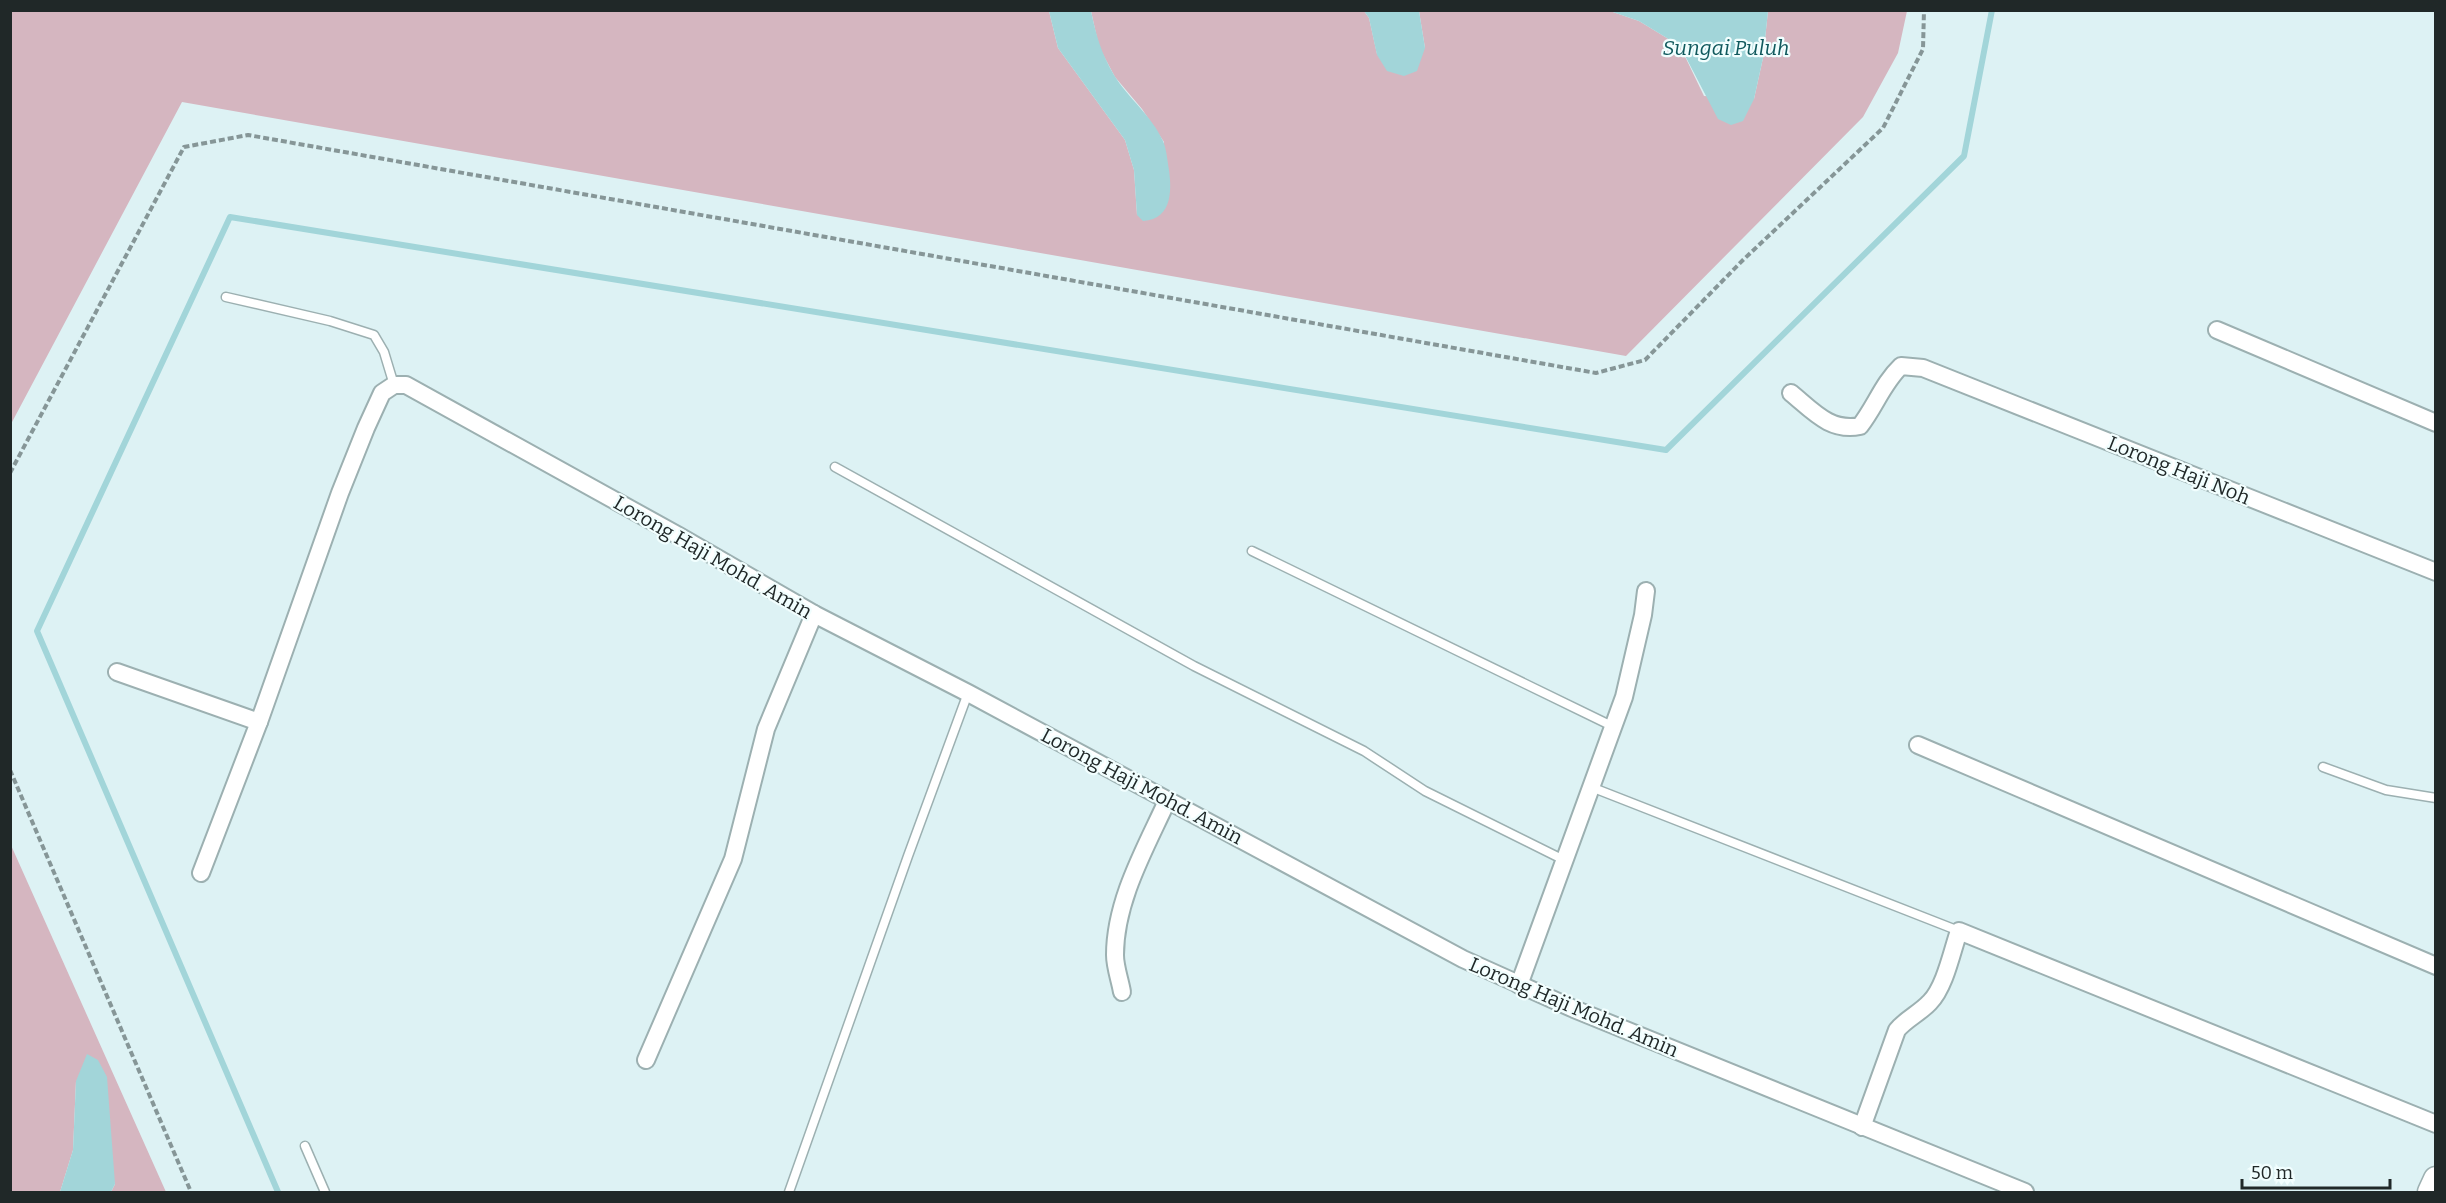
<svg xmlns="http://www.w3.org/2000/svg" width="2446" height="1203" font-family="Bitter,serif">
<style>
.green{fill:#d5b6c0}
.water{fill:#a2d5d9}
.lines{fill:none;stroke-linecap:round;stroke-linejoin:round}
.stream{stroke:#a2d5d9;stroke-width:6}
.lane-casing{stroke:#9cb0b1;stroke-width:11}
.street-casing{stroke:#9cb0b1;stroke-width:20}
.secondary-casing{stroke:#9cb0b1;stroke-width:27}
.path{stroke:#869697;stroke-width:4;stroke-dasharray:6 3;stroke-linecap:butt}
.lane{stroke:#fff;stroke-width:8}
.street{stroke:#fff;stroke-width:16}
.secondary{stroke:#fff;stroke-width:24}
.labels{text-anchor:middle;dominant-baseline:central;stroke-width:4.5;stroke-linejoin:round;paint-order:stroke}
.street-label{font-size:20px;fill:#202828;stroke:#f1fefe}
.water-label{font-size:21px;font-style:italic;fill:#10595d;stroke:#f1fefe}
</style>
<rect width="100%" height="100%" fill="#ddf2f4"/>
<g class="green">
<path d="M 11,11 L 1049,11 L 1058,48 L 1125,140 L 1134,170 L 1137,215 L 1164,142 L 1142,109 L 1115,77 L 1099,47 L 1091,11 L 1364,11 L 1369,18 L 1377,54 L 1425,48 L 1419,11 L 1610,11 L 1639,21 L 1680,46 L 1704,96 L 1754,99 L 1763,58 L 1768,11 L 1907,11 L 1898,53 L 1863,117 L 1626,356 L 182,102 L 11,424 Z"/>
<path d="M 10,843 L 166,1192 L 111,1192 L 115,1184 L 76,1081 L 73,1150 L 60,1192 L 11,1192 Z"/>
</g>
<g class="water">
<path d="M 1049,11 L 1091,11 C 1096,35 1101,53 1114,75 C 1128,98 1152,116 1163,141 C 1166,148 1167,157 1168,164 C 1172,187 1174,219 1143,221 L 1137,215 L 1134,170 L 1125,140 L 1058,48 Z"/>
<path d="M 1364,11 L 1419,11 L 1425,48 L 1417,71 L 1404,76 L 1387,71 L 1377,55 L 1369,18 Z"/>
<path d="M 1610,11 L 1768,11 L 1763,58 L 1754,99 L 1743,121 L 1731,125 L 1718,119 L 1680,46 L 1639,21 Z"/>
<path d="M 87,1054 L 98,1060 L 107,1077 L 115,1184 L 111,1192 L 60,1192 L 73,1150 L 76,1081 Z"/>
</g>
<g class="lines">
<path class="stream" d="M 278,1192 L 37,631 L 230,217 L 1666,450 L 1964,156 L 1992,10"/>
<g class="lane-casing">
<g id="lane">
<path d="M 226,297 L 330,321 L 374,335 L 384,352 L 394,385"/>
<path d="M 835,467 L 1194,666 L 1364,751 L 1425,791 L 1564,860"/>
<path d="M 1252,551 L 1614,727"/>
<path d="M 2323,767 L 2386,790 L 2436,798"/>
<path d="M 1591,787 L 1959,931"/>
<path d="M 305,1146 L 325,1192"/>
<path d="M 789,1192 L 908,856 L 968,693"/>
</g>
</g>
<g class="street-casing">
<g id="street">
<path d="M 2217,330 L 2436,423"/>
<path d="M 1791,393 C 1813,411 1830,432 1860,426 C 1875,407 1883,383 1901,366 L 1923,368 L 2436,572"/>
<path d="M 117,672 L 259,722"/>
<path d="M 1918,745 L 2436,966"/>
<path d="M 201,873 L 259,722 L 340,493 L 366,428 L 382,393 L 394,385 L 406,385 L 679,536 L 814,614 L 968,693 L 1463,959 L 1574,1009 L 2025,1192"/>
<path d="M 1519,985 L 1624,697 L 1643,615 L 1646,591"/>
<path d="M 1122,992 C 1120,980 1115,967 1115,955 C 1115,901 1145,849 1167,801"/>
<path d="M 646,1060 L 733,859 L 766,729 L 814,614"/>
<path d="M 1862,1127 L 1897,1030 C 1906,1019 1920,1013 1930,1002 C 1945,987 1952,951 1959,931 L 2436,1124"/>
</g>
</g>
<g class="secondary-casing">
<path id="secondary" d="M 2430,1192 L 2436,1179"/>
</g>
<g class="path">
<path d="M 10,473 L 184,147 L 248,135 L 1596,373 L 1645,360 L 1743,260 L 1883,128 L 1923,49 L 1924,10"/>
<path d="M 10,770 L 191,1192"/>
</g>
<use href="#lane" class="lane"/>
<use href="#street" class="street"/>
<use href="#secondary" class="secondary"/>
</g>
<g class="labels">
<g class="street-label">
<text transform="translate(2179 470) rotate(22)">Lorong Haji Noh</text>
<text transform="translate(713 557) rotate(30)">Lorong Haji Mohd. Amin</text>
<text transform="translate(1142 786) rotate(28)">Lorong Haji Mohd. Amin</text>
<text transform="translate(1574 1007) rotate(23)">Lorong Haji Mohd. Amin</text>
</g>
<g class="water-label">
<text x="1726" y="48">Sungai Puluh</text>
</g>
</g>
<rect width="2446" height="1203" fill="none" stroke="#202828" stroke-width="24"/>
<path d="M2242 1179v9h148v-9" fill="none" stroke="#202828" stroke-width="3"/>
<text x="2251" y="1179" font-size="18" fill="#202828" stroke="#f1fefe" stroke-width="4.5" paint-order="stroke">50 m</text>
</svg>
